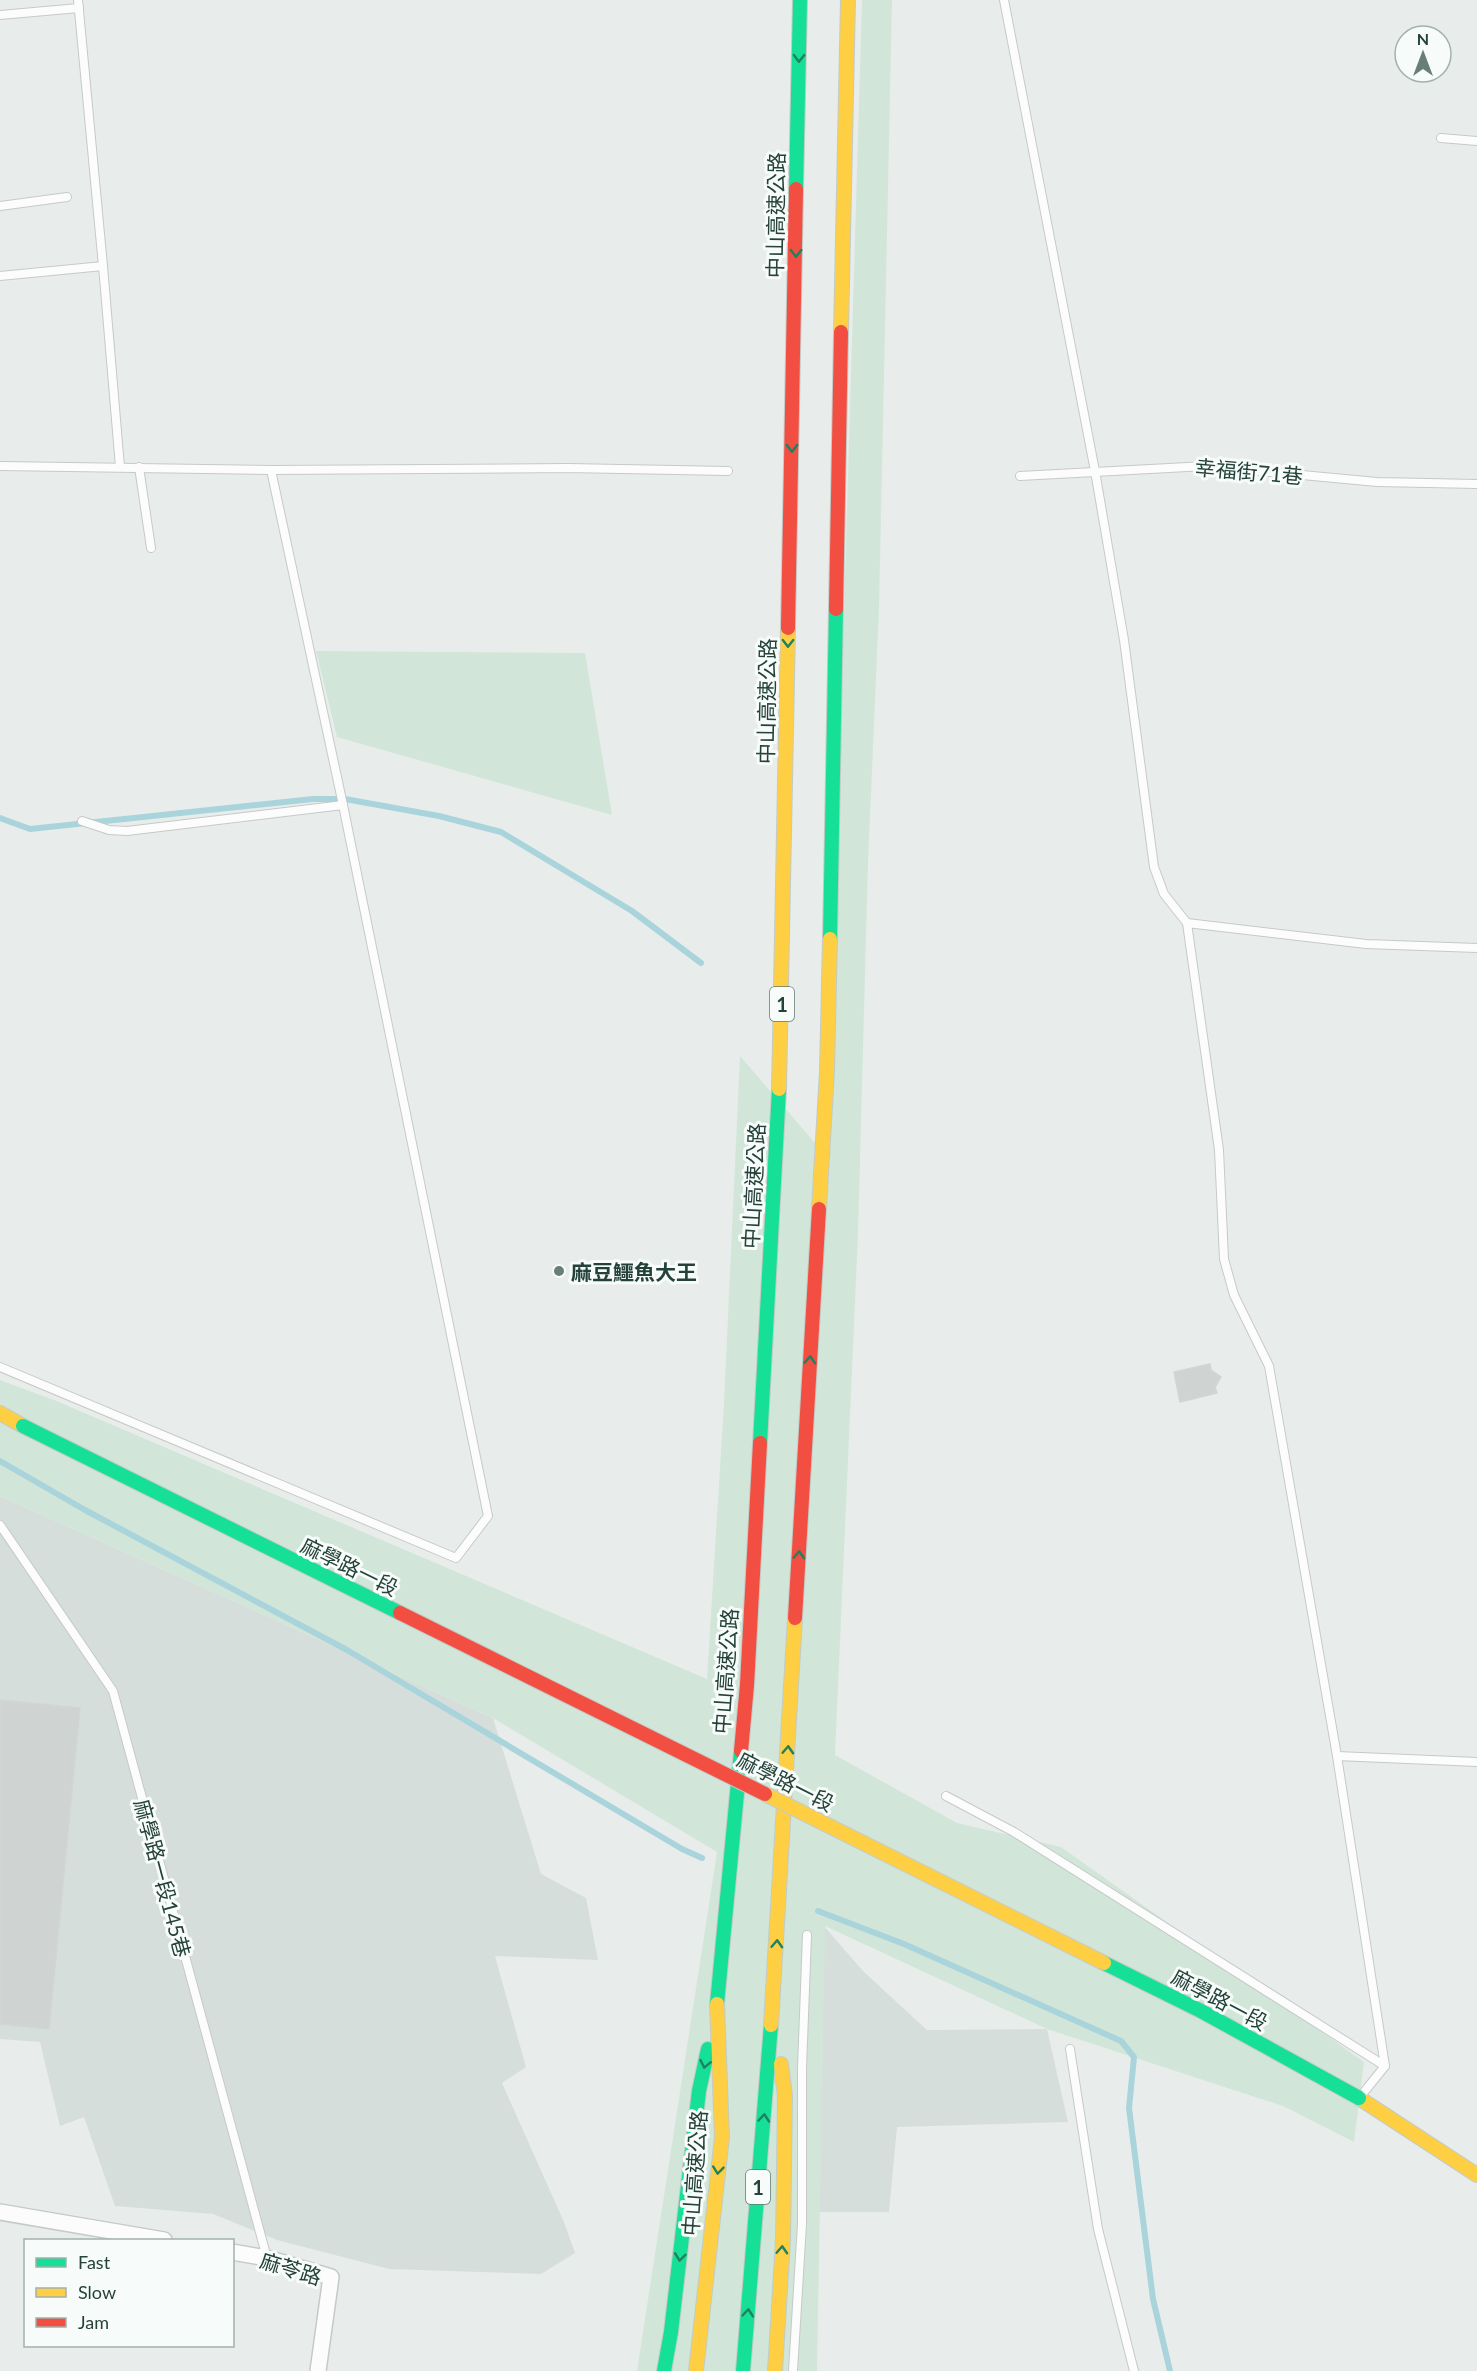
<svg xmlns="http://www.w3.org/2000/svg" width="1477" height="2371" font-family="Lato,'Noto Sans TC',sans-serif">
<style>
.built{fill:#d6dedb}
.green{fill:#d1e6d8}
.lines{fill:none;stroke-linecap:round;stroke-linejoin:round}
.stream{stroke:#a9d4db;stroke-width:6}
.building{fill:#cfd4d2;stroke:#d1d6d4;stroke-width:1.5}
.lane-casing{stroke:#c5cac8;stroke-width:10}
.street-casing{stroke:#c5cac8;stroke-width:18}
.fast-casing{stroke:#c3cbc8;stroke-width:16}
.slow-casing{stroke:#c3cbc8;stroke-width:16}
.jam-casing{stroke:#c3cbc8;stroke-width:16}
.lane{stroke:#fcfcfc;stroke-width:8}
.street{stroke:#fcfcfc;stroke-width:15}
.fast{stroke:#16e098;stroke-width:14}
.slow{stroke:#ffcf43;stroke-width:14}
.jam{stroke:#f24e42;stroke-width:14}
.fast-bridge-casing{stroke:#c3cbc8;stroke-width:16;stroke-linecap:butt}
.slow-bridge-casing{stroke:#c3cbc8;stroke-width:16;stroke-linecap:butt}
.jam-bridge-casing{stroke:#c3cbc8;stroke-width:16;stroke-linecap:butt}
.fast-bridge{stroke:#16e098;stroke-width:14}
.slow-bridge{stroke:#ffcf43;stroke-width:14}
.jam-bridge{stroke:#f24e42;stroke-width:14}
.oneway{stroke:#1e8160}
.poi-dot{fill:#697e78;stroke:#f7fbf9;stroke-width:2}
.labels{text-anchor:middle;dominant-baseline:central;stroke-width:6;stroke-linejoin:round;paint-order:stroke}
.shield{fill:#f7fbf9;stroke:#637a73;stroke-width:1.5}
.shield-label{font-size:20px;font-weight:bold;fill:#24423a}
.street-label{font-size:21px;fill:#24423a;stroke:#f7fbf9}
.poi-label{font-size:21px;font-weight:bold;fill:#24423a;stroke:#f7fbf9;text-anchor:start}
</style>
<rect width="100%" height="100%" fill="#e8edeb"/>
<g class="built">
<path d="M 0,1496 L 493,1718 L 541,1874 L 586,1898 L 598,1960 L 495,1956 L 526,2067 L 502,2083 L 564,2222 L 575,2253 L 541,2274 L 389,2269 L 277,2240 L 213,2214 L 115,2206 L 84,2117 L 60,2126 L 40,2042 L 0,2039 Z"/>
<path d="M 824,1926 L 863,1971 L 927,2030 L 1047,2029 L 1068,2122 L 897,2127 L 889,2212 L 819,2212 Z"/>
</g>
<g class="green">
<path d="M 862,0 L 892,0 L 879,609 L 868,863 L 858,1234 L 835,1755 L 957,1823 L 1061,1847 L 1364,2062 L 1354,2142 L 1283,2106 L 1047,2029 L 825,1926 L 817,2371 L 637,2371 L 717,1852 L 493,1718 L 0,1496 L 0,1380 L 54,1400 L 707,1679 L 724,1403 L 740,1056 L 828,1158 Z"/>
<path d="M 316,651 L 585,653 L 612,815 L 337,737 Z"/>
</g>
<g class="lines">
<g class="stream">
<path d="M 0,818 L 30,829 L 313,799 L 345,799 L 439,816 L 501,832 L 632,911 L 701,963"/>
<path d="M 0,1461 L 85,1510 L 347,1650 L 682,1849 L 702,1858"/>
<path d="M 818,1911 L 904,1944 L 1121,2041 L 1134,2057 L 1129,2108 L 1153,2299 L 1170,2371"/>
</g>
</g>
<g class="building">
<path d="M 1210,1364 L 1211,1370 L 1221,1377 L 1215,1387 L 1217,1393 L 1180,1402 L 1174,1372 Z"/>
<path d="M 0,1700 L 80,1708 L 49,2029 L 0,2024 Z"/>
</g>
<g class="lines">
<g class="lane-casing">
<g id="lane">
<path d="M 78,0 L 103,266"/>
<path d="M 1004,0 L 1095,471 L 1124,640 L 1154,867 L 1164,894 L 1187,923"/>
<path d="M 0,15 L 79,8"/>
<path d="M 1441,138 L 1477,141"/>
<path d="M 0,206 L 67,197"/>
<path d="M 0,276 L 103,266 L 120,467"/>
<path d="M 0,466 L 271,470 L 568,468 L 728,471"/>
<path d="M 139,467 L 151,548"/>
<path d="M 1020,476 L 1206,466 L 1377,482 L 1477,484"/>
<path d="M 82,821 L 109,830 L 127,831 L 343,805"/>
<path d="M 0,1367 L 456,1558 L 488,1516 L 343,805 L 271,470"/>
<path d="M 0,1525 L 113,1691 L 267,2258"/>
<path d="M 1337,1756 L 1477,1762"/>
<path d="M 946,1796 L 1014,1832 L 1385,2066"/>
<path d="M 1070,2049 L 1098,2229 L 1134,2371"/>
<path d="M 1360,2097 L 1385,2066 L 1337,1756 L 1269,1366 L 1234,1295 L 1224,1259 L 1219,1150 L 1187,923 L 1366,944 L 1477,948"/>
<path d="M 793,2371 L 802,2224 L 802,2068 L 807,1935"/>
</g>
</g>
<g class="street-casing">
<g id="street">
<path d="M 0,2212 L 164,2240"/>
<path d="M 232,2252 L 267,2258 L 331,2277 L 318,2371"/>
</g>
</g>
<g class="fast-casing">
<g id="fast">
<path d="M 796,189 L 800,0"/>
<path d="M 830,939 L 836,609"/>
<path d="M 760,1443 L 779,1089"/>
<path d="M 717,2004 L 741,1751"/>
<path d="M 664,2371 L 671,2332 L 699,2091 L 708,2049"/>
<path d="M 743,2371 L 771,2025"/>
</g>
</g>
<g class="slow-casing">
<g id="slow">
<path d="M 841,332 L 848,0"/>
<path d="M 779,1089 L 788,628"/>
<path d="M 819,1209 L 827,1071 L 830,939"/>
<path d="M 0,1413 L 23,1426"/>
<path d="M 771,2025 L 795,1618"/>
<path d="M 1359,2098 L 1477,2175"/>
<path d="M 696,2371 L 722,2137 L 717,2004"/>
<path d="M 775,2371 L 783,2240 L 785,2096 L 781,2064"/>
</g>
</g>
<g class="jam-casing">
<g id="jam">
<path d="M 836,609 L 841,332"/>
<path d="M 788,628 L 796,189"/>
<path d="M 795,1618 L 819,1209"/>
<path d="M 741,1751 L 747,1685 L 760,1443"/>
</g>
</g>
<use href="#lane" class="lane"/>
<use href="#street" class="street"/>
<use href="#fast" class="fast"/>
<use href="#slow" class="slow"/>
<use href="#jam" class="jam"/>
<g class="fast-bridge-casing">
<g id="fast-bridge">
<path d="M 23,1426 L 400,1613"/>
<path d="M 1104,1963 L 1201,2011 L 1359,2098"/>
</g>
</g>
<g class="slow-bridge-casing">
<path id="slow-bridge" d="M 765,1794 L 1104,1963"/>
</g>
<g class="jam-bridge-casing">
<path id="jam-bridge" d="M 400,1613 L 765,1794"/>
</g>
<use href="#fast-bridge" class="fast-bridge"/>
<use href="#slow-bridge" class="slow-bridge"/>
<use href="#jam-bridge" class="jam-bridge"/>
</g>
<defs><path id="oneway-chevron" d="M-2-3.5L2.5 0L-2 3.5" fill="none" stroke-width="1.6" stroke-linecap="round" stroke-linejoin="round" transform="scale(1.5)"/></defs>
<g class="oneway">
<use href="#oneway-chevron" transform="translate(799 58) rotate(91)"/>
<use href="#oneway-chevron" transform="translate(796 253) rotate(91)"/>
<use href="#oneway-chevron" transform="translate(792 448) rotate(91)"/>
<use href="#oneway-chevron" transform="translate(788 643) rotate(91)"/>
<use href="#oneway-chevron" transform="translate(810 1360) rotate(-87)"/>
<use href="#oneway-chevron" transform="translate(799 1555) rotate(-87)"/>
<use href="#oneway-chevron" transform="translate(788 1750) rotate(-87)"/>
<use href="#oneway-chevron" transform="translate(777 1944) rotate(-87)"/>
<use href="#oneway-chevron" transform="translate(705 2064) rotate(102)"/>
<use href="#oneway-chevron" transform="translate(764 2118) rotate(-85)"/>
<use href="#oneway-chevron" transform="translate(718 2170) rotate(96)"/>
<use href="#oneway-chevron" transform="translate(782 2250) rotate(-87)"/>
<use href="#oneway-chevron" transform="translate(680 2257) rotate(97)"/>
<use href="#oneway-chevron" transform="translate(748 2313) rotate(-85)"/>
</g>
<circle class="poi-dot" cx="559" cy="1271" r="6"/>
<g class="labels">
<g class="shield">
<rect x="770" y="987" width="24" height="34" rx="4.5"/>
<rect x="746" y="2170" width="24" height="34" rx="4.5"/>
</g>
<g class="shield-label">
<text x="782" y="1004">1</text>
<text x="758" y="2187">1</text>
</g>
<g class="street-label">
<text transform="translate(775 215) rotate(-89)">中山高速公路</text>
<text transform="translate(1249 471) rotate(5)">幸福街71巷</text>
<text transform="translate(766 701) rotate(-89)">中山高速公路</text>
<text transform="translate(753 1186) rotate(-87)">中山高速公路</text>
<text transform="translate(350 1566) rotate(26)">麻學路一段</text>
<text transform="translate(725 1671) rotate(-86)">中山高速公路</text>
<text transform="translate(786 1781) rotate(27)">麻學路一段</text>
<text transform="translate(163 1878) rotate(75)">麻學路一段145巷</text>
<text transform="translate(1220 1999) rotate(28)">麻學路一段</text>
<text transform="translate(694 2173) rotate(-86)">中山高速公路</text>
<text transform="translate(291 2268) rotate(17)">麻苓路</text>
</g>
<g class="poi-label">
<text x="571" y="1271">麻豆鱷魚大王</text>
</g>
</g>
<rect x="24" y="2239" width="210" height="108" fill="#f7fbf9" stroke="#a3b1ad" stroke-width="1.5"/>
<rect x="36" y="2258" width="30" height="9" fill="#16e098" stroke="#a3b1ad" stroke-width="1.5"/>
<text x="78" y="2269" font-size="18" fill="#24423a">Fast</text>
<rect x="36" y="2288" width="30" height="9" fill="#ffcf43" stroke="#a3b1ad" stroke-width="1.5"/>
<text x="78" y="2299" font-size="18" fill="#24423a">Slow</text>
<rect x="36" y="2318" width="30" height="9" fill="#f24e42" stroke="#a3b1ad" stroke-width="1.5"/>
<text x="78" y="2329" font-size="18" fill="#24423a">Jam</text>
<g transform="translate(1423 54)"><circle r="28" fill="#f7fbf9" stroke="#a3b1ad" stroke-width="1.5"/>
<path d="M0-4.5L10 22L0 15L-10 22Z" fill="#697e78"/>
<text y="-9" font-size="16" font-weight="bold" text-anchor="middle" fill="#24423a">N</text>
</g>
</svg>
